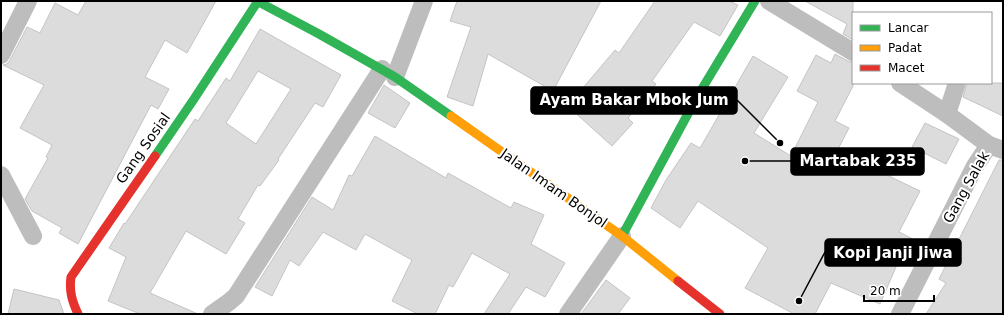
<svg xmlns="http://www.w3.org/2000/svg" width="1004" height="315" font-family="'DejaVu Sans',sans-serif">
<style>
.building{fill:#dcdcdc;stroke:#c4c4c4;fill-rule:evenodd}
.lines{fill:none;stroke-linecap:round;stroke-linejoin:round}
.street{stroke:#bdbdbd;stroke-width:18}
.fast{stroke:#30b455;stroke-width:9}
.slow{stroke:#ff9f0a;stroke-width:9}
.jam{stroke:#e5322d;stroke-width:9}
.labels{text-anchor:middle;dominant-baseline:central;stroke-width:4;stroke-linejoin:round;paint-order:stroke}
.street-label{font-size:14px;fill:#000;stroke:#fff}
.leader{fill:none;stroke:#000;stroke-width:1.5}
.callout-dot{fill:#000;stroke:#fff;stroke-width:1.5}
.callout{fill:#000;stroke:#000;stroke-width:1.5}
.callout-label{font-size:15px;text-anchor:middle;font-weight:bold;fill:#fff}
</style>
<rect width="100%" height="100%" fill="#fff"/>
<g class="building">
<path d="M 86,1 L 216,1 L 187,53 L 165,40 L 145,77 L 169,89 L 158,109 L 151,105 L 78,244 L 59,233 L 62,228 L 32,211 L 25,199 L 48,158 L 46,157 L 52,145 L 20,128 L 44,85 L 3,65 L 7,64 L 10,60 L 27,27 L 40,33 L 55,3 L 78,15 Z"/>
<path d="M 457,1 L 601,1 L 553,91 L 488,54 L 473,106 L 447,97 L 471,27 L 450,21 Z"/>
<path d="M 655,1 L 729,1 L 738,5 L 720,36 L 694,22 L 652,81 L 656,84 L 628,118 L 633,123 L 612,146 L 571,109 L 571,102 L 615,50 L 619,53 Z"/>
<path d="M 805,1 L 853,1 L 853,40 L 843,34 L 847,24 Z"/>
<path d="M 260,29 L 341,75 L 323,107 L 315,103 L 278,159 L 279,160 L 260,186 L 258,185 L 238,219 L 245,223 L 226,254 L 186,231 L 150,293 L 198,314 L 140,314 L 108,301 L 126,257 L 109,248 L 124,223 L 125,224 L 195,119 L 198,121 L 226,78 L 230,81 ZM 258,71 L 291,89 L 256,144 L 226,123 Z"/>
<path d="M 835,54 L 848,61 L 853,62 L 853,86 L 835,121 L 849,128 L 837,151 L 920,191 L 899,232 L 913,239 L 901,261 L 899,260 L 880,304 L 831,283 L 815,314 L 794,314 L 745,288 L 768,248 L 698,201 L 680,228 L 651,208 L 666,180 L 691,143 L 700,148 L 753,56 L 788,77 L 754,133 L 791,156 L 818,102 L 797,91 L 816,55 L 831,63 Z"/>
<path d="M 967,83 L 1003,83 L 1003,116 L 963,97 Z"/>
<path d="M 384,85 L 410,103 L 395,128 L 368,113 Z"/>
<path d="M 925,123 L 959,139 L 946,164 L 912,147 Z"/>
<path d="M 375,136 L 446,178 L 448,173 L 511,208 L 514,202 L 544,215 L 531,244 L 565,263 L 545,297 L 526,287 L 508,314 L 484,314 L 510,274 L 472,253 L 453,287 L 449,285 L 435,314 L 418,314 L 392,301 L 412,260 L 365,234 L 356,250 L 323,232 L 299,266 L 290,260 L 272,296 L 255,287 L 312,197 L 333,210 L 349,175 L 352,176 Z"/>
<path d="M 999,160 L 1003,160 L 1003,314 L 926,314 L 946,283 L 939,279 Z"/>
<path d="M 606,280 L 630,298 L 618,314 L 581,314 Z"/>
<path d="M 14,289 L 59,300 L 64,314 L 8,314 Z"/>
</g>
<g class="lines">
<g class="street">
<path d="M 769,1 L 853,52"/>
<path d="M 1,55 L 28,1"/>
<path d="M 395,77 L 424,1"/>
<path d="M 900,83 L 947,114 L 989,145 L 1003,150"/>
<path d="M 947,114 L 957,83"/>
<path d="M 1,175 L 33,236"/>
<path d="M 212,314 L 229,302 L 236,296 L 382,69"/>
<path d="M 568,314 L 622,236"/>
<path d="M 900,314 L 975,166 L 989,145"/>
</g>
<g class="fast">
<path d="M 257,1 L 319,34 L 395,77 L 451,116"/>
<path d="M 155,156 L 194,99 L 258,1"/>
<path d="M 622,236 L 697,97 L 755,1"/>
</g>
<path class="slow" d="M 451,116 L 622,236 L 678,281"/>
<g class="jam">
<path d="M 678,281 L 720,314"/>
<path d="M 78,314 C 72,301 69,291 71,277 L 155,156"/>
</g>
</g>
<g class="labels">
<g class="street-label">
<text transform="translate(143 148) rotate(-55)">Gang Sosial</text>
<text transform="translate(966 187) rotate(-61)">Gang Salak</text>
<text transform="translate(554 188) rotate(35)">Jalan Imam Bonjol</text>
</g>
</g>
<path class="leader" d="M780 143L737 100M745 161L791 161M799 301L825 252"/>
<g class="callout-dot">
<circle cx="780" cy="143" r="4"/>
<circle cx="745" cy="161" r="4"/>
<circle cx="799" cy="301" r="4"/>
</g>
<g class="callout">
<rect x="531" y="87" width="206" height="27" rx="4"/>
<rect x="791" y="148" width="133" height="27" rx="4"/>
<rect x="825" y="239" width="136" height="27" rx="4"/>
</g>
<g class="callout-label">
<text x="634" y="105">Ayam Bakar Mbok Jum</text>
<text x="858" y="166">Martabak 235</text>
<text x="893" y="258">Kopi Janji Jiwa</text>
</g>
<rect width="1004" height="315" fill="none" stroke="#000000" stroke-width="4"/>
<rect x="852" y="12" width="140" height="72" fill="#ffffff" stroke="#999999"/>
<rect x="860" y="25" width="20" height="6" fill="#30b455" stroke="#999999"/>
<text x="888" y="32" font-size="12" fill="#000000">Lancar</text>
<rect x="860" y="45" width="20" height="6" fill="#ff9f0a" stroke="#999999"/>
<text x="888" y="52" font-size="12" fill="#000000">Padat</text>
<rect x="860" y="65" width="20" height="6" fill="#e5322d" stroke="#999999"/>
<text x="888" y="72" font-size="12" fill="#000000">Macet</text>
<path d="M864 295v6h70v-6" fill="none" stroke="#000000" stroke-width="2"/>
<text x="870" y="295" font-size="12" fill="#000000" stroke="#ffffff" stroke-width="3" paint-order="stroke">20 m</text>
</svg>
